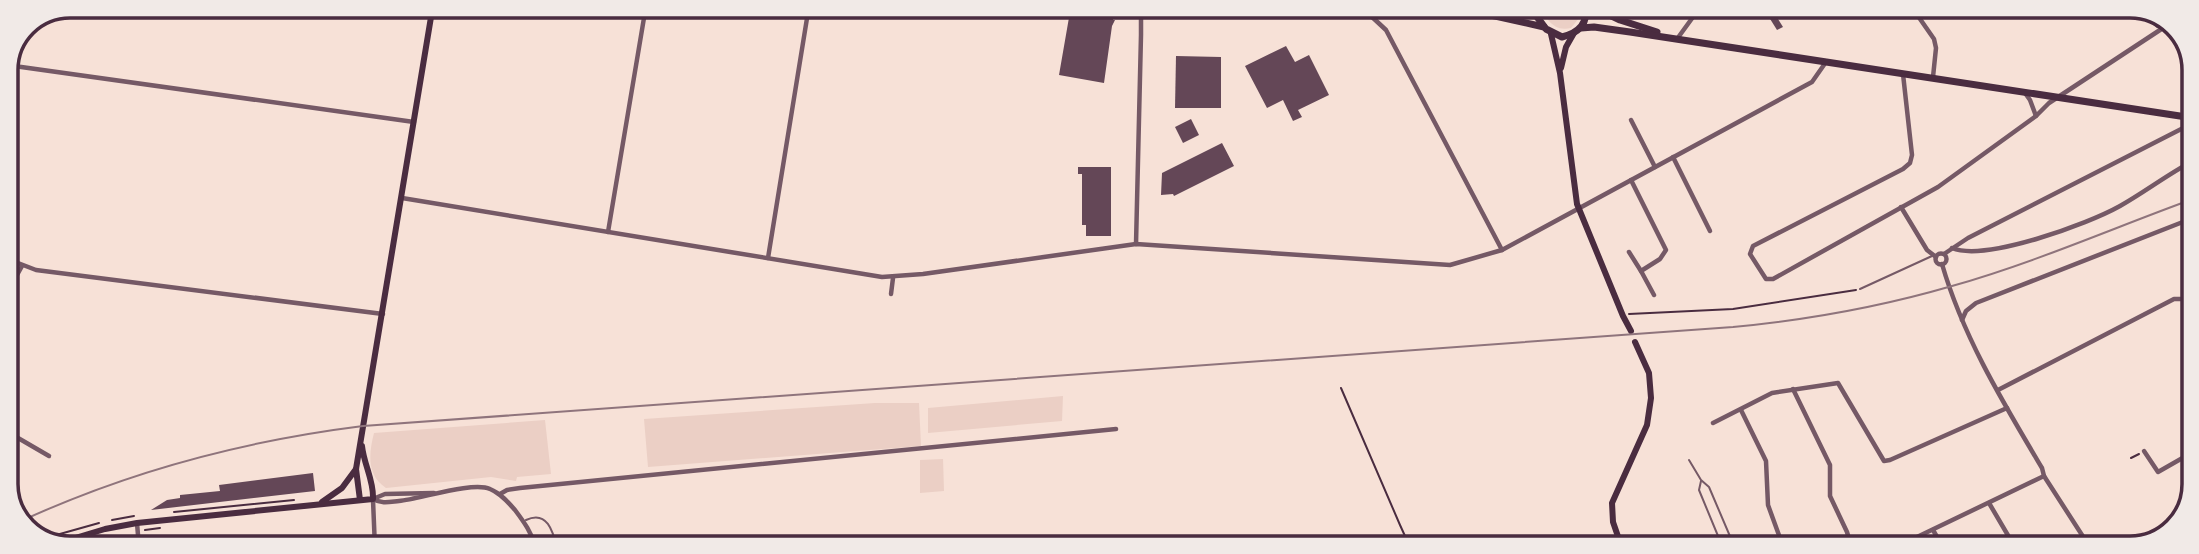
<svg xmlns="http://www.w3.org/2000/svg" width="2199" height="554" font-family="'PT Sans',sans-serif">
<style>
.green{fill:#ebcfc5}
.building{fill:#644757}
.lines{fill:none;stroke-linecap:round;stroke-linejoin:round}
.path{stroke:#4a2c40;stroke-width:2}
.service{stroke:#755966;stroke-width:2}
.minor{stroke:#755966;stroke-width:4.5}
.secondary{stroke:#4a2c40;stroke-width:6}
.primary{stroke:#4a2c40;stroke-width:7}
.rail{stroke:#8f747c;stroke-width:2}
.rim{fill:none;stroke:#4a2c40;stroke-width:3.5}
</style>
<rect width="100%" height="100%" fill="#f7e1d7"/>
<g class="green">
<path d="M 1537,6 L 1579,6 L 1579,18 L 1571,28 C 1552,32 1548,18 1537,6 Z"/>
<path d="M 1063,396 L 1062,421 L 928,433 L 928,408 Z"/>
<path d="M 875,403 L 919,403 L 921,446 L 648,467 L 644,419 Z"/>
<path d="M 545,420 L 551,474 L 517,477 L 516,481 L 491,477 L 386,488 C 366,475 369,453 374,433 Z"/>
<path d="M 943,459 L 944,491 L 920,493 L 920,460 Z"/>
</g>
<g class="building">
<path d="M 1071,6 L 1115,6 L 1113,20 L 1115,20 L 1112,26 L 1104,83 L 1059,75 Z"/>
<path d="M 1762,6 L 1770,6 L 1783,27 L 1777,30 Z"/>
<path d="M 1286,46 L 1295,62 L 1309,55 L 1329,95 L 1298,110 L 1302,117 L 1293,121 L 1283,100 L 1267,108 L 1245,66 Z"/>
<path d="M 1176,56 L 1221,57 L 1221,108 L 1175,108 Z"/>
<path d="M 1191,119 L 1199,135 L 1183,143 L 1175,127 Z"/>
<path d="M 1222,143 L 1234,166 L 1174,196 L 1173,194 L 1161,195 L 1162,173 Z"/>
<path d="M 1078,167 L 1111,167 L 1111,236 L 1086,236 L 1086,225 L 1082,225 L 1082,174 L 1078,174 Z"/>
<path d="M 313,473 L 315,491 L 151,510 L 167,500 L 180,498 L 180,495 L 220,491 L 219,485 Z"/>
</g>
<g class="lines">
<g class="path">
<path d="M 1629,314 L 1733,309 L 1856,290"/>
<path d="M 1341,388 L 1400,525 L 1405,536 L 1416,548"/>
<path d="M 2131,458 L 2139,454"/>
<path d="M 174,512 L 294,500"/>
<path d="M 112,520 L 134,516"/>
<path d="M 145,530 L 160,528"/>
<path d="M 42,539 L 99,523"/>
<path d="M 380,545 L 396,548"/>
<path d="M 430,548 L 456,542 L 468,548"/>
<path d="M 1366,548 L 1404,536"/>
</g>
<g class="service">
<path d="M 1860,289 L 1932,256"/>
<path d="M 1689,460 L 1701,480 L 1709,487 L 1735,548"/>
<path d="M 1701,481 L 1699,490 L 1723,548"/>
<path d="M 526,520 C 547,510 553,531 557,548"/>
</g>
<g class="minor">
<path d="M 1371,6 L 1371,16 L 1386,30 L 1502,250"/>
<path d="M 1683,6 L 1693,17"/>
<path d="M 1911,6 L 1934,39 L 1936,48 L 1933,77"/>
<path d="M 2138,7 L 2158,26 L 2176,34 L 2189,51"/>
<path d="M 1677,39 L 1693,17 L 1710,6"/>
<path d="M 7,65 L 414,122"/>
<path d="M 1903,74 L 1912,155 L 1910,163 L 1903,169 L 1753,246 L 1750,254 L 1766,279 L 1773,279 L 1938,187 L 2036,116 L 2049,103 L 2163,28"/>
<path d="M 2025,93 L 2030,100 L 2036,116"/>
<path d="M 1631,120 L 1655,167"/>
<path d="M 1673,157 L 1710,231"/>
<path d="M 1631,180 L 1666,250 L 1660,259 L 1641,271 L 1654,295"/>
<path d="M 402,198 L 882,277 L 923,274 L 1136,244 L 1450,265 L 1502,250 L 1812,82 L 1826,62"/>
<path d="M 1901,207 L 1927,250 L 1936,257"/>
<path d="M 608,232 L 646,6"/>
<path d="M 1136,244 L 1141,35 L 1141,13 L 1138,6"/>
<path d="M 1952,248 C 1985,262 2088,224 2120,206 C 2145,192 2168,174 2193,161"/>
<path d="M 1629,252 L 1641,271"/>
<circle cx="1941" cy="259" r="5.5"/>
<path d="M 1944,254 L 1968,238 L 2193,123"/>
<path d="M 5,258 L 36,270 L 383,314"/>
<path d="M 768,258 L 809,6"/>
<path d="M 1942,264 C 1963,337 2004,404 2042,468 L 2044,476 L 2091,549"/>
<path d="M 891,294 L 893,278"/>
<path d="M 6,295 L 22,266"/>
<path d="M 1962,320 L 1966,311 L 1976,303 L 2193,218"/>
<path d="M 1793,389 L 1830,465 L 1830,496 L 1847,532 L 1852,549"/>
<path d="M 1998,390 L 2174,299 L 2185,299 L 2193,309"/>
<path d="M 1741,410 L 1766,461 L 1768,505 L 1784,549"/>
<path d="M 1713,423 L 1772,393 L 1838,383 L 1884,461 L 1890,460 L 2007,408"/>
<path d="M 6,431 L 49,456"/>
<path d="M 2144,451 L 2158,472 L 2193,452"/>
<path d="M 500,494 L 507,490 L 520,488 L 1116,429"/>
<path d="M 373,499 C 382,504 389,502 399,501 C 420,499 473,481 490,489 C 500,493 508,502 515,510 C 524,522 532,533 536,548"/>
<path d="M 373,499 L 385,494 L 434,493"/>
<path d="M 373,500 L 375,548"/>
<path d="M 1989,503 L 2016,549"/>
<path d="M 137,523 L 139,547"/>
<path d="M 1933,530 L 1944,549"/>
<path d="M 1892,549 L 2044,476"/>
</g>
<g class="secondary">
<path d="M 1551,34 L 1560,73 L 1577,204 L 1623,316 L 1631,331"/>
<path d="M 1561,68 L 1566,47 L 1574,33"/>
<path d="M 360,500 L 356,469 L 433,5"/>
<path d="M 322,502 L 342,488 L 356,469"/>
<path d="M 52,545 L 105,529 L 137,523 L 373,499 C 374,481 364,465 362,446"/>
<path d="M 1622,548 L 1613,522 L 1612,503 L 1647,425 L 1651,398 L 1649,373 L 1635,342"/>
</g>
<g class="primary">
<path d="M 1450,6 L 1544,27"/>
<path d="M 1529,6 L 1546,29 L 1562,37 C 1578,33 1589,24 1585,6"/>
<path d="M 1591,6 L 1620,20 L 1657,32"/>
<path d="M 1476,8 L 1510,9 L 1518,6"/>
<path d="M 1581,28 L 1594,27 L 1630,32 L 2193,118"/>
</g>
<path class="rail" d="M 19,522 C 129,471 243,441 363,426 L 1733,327 C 1807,320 1880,307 1952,286 C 2034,263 2113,228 2193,199"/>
</g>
<path d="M0 0H2199V554H0ZM70 18H2130A52 52 0 0 1 2182 70V484A52 52 0 0 1 2130 536H70A52 52 0 0 1 18 484V70A52 52 0 0 1 70 18Z" fill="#f1eae7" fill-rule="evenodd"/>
<path class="rim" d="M70 18H2130A52 52 0 0 1 2182 70V484A52 52 0 0 1 2130 536H70A52 52 0 0 1 18 484V70A52 52 0 0 1 70 18Z"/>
</svg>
